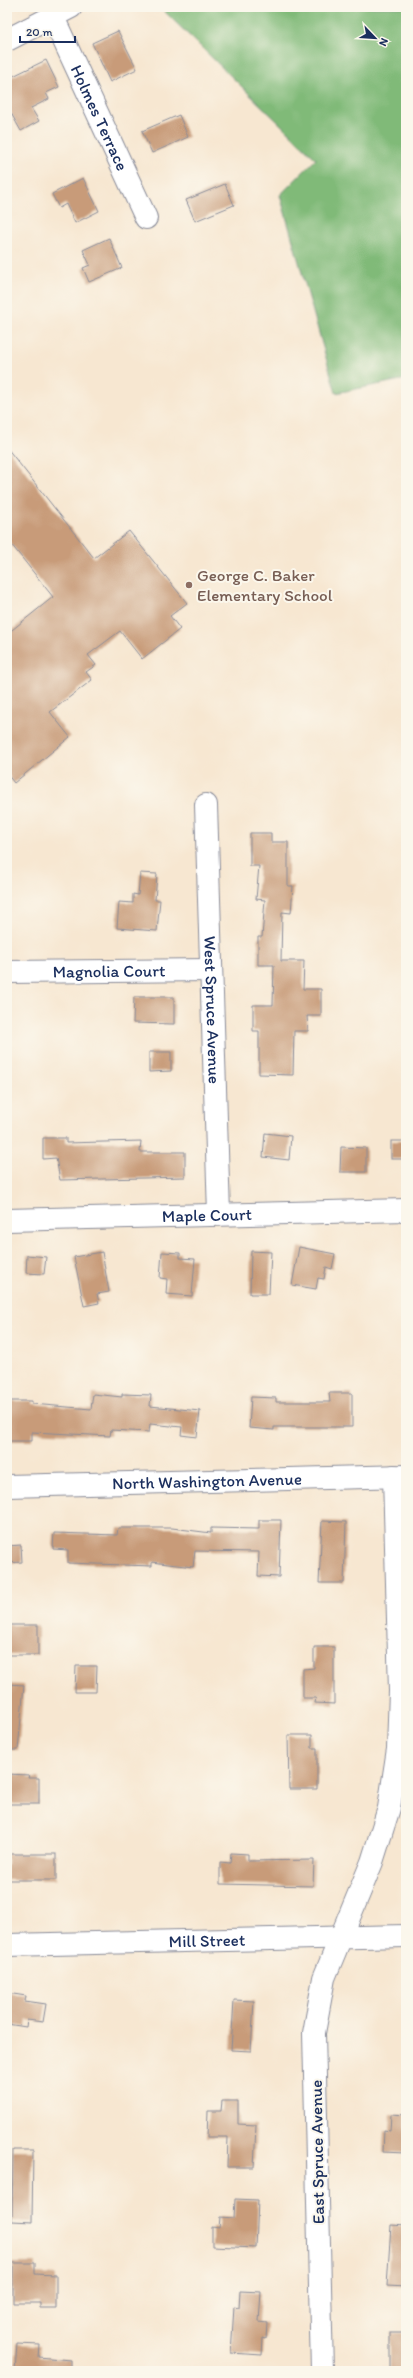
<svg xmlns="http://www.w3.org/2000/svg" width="413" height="2378" font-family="Itim,sans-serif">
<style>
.forest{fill:#80ba78;stroke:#4e746b}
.building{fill:#c89b79}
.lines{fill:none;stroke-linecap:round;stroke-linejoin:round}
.minor-casing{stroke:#898b98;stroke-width:24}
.minor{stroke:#fff;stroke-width:22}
.education-dot{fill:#8d6e63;stroke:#fbf7ec;stroke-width:1.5}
.labels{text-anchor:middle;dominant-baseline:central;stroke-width:4;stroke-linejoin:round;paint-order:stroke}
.street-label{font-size:17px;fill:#1b2f5e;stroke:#fbf7ec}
.education-label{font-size:17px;fill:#785e54;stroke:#fbf7ec;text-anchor:start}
</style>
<rect width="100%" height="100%" fill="#fbf7ec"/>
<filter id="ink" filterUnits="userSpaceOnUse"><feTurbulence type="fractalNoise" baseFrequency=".025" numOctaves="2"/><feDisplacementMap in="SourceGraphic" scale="8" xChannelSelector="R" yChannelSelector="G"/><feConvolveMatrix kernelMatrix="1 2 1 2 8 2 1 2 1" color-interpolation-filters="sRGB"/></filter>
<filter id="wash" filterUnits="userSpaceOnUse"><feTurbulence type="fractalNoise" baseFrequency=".012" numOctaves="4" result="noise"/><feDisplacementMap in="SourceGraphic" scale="16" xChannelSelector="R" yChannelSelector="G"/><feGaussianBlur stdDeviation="0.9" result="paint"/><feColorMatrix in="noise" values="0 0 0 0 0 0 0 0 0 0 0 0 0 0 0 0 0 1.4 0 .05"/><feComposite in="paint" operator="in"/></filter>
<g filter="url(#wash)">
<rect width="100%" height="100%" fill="#f7e7d1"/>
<path class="forest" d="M 160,7 L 406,7 L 406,379 L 336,393 L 280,195 L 316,159 Z"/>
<g id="blocks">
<g class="building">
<path d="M 118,31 L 137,69 L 110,82 L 92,43 Z"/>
<path d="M 46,60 L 59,87 L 46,93 L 49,99 L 31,108 L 39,121 L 21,131 L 7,106 L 7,79 Z"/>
<path d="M 179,115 L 188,137 L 152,153 L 142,131 Z"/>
<path d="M 83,178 L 99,211 L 75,223 L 66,204 L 59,208 L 52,194 Z"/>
<path d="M 225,184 L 234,205 L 195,221 L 186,200 Z"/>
<path d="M 109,238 L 122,268 L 89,282 L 83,268 L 90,265 L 83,250 Z"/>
<path d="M 7,448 L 94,558 L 129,531 L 187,603 L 170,616 L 180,629 L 142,659 L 120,631 L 88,655 L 96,665 L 86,672 L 92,680 L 50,712 L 70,737 L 14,783 L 7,774 L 7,634 L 53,597 L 7,539 Z"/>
<path d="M 250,833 L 271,833 L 271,842 L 288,842 L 288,886 L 293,886 L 291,913 L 282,912 L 281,961 L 304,961 L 303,989 L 321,989 L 321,1016 L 307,1016 L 308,1031 L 294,1031 L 293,1075 L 259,1074 L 259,1031 L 253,1031 L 253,1005 L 273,1005 L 274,965 L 258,965 L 258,937 L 262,937 L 265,900 L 256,899 L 259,866 L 250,866 Z"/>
<path d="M 140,873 L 157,874 L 155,900 L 160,900 L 157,931 L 117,928 L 119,902 L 133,903 L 133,894 L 138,895 Z"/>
<path d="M 134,997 L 174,997 L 174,1024 L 133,1023 Z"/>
<path d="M 149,1052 L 171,1052 L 171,1071 L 149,1072 Z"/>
<path d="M 265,1133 L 291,1136 L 289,1160 L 263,1157 Z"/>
<path d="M 43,1138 L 66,1138 L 66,1143 L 141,1141 L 140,1152 L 185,1152 L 185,1177 L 60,1180 L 56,1158 L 43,1159 Z"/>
<rect x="391" y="1141" width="15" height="18"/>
<path d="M 341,1147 L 366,1148 L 366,1172 L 340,1172 Z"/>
<path d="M 299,1247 L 335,1254 L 332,1269 L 326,1267 L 324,1279 L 318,1278 L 316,1289 L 292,1285 Z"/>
<path d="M 251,1251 L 271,1252 L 269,1294 L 250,1294 Z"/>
<path d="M 102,1252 L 109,1292 L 97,1294 L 99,1303 L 84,1306 L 74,1257 Z"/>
<path d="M 162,1252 L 180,1253 L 180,1258 L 195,1259 L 192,1296 L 166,1294 L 167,1279 L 160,1278 Z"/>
<path d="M 27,1255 L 46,1257 L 44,1274 L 26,1273 Z"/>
<path d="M 329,1393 L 352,1393 L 352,1427 L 274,1427 L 274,1430 L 249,1428 L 251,1397 L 276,1398 L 276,1402 L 330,1402 Z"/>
<path d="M 93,1394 L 122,1397 L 122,1394 L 151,1395 L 150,1406 L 200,1411 L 197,1437 L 181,1435 L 182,1427 L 150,1424 L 149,1432 L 111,1430 L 110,1436 L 32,1432 L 32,1441 L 8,1441 L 8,1401 L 32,1401 L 32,1404 L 91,1409 Z"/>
<path d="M 259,1520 L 281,1520 L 279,1577 L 258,1576 L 259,1552 L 195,1551 L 193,1567 L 152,1562 L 152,1566 L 68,1563 L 68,1550 L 53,1549 L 54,1533 L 117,1535 L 118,1528 L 172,1528 L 211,1533 L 211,1528 L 259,1529 Z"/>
<path d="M 322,1521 L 346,1522 L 344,1583 L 319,1583 Z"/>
<path d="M 21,1545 L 22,1562 L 7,1563 L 7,1546 Z"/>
<rect x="7" y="1625" width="31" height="30"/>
<path d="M 314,1647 L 334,1647 L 334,1704 L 315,1703 L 316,1698 L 303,1698 L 303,1669 L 314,1668 Z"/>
<path d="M 76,1666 L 97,1666 L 96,1692 L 75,1692 Z"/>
<path d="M 7,1684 L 24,1685 L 18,1750 L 7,1750 Z"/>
<path d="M 288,1735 L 312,1735 L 312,1748 L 317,1748 L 317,1789 L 289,1789 Z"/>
<path d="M 7,1774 L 29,1775 L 28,1778 L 39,1778 L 39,1804 L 7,1804 Z"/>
<path d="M 231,1853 L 248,1854 L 248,1861 L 314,1860 L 313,1886 L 220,1884 L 220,1862 L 230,1863 Z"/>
<rect x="7" y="1854" width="49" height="26"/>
<path d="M 7,1993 L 26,1996 L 25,2001 L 46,2004 L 43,2022 L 27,2020 L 26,2027 L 7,2024 Z"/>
<path d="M 234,2000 L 254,2001 L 251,2051 L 231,2050 Z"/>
<path d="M 222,2101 L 238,2101 L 238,2124 L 256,2125 L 254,2167 L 227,2167 L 228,2137 L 207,2137 L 208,2111 L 221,2111 Z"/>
<path d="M 391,2114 L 406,2115 L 406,2153 L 383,2152 L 384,2130 L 390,2131 Z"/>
<path d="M 13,2150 L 33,2150 L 32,2222 L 12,2221 Z"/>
<path d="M 235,2199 L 258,2200 L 256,2248 L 212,2246 L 212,2227 L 219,2228 L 220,2217 L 234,2218 Z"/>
<path d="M 391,2225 L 406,2226 L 406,2287 L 387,2286 Z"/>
<path d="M 13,2263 L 35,2263 L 35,2274 L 56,2275 L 56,2308 L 40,2308 L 40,2303 L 13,2303 Z"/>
<path d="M 240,2291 L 261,2292 L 259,2322 L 267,2323 L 266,2339 L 263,2338 L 262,2355 L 231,2353 L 234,2307 L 239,2308 Z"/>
<rect x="390" y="2333" width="16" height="38"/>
<path d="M 17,2344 L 40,2345 L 39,2357 L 71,2360 L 71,2371 L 15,2371 Z"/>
</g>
</g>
</g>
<g filter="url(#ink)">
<use href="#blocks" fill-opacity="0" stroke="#898b98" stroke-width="1"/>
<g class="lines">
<g class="minor-casing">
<g id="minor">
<path id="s1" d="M 53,17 L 146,218"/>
<path d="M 7,40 L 71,7"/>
<path id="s2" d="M 206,805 L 219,1214"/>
<path id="s3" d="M 7,972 L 211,970"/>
<path id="s4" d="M 7,1220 L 406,1210"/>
<path id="s5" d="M 7,1486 L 406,1476"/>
<path id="s6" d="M 7,1945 L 406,1936"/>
<path d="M 322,2371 L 314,2033 L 324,1978 L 372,1862 L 389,1808 L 398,1749 L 400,1691 L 394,1476"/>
</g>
</g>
<use href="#minor" class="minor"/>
</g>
</g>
<circle class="education-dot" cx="189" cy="585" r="4"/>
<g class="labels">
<g class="street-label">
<text stroke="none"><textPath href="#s1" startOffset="111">Holmes Terrace</textPath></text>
<text stroke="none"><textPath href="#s3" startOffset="102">Magnolia Court</textPath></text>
<text stroke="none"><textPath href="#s2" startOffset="205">West Spruce Avenue</textPath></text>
<text stroke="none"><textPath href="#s4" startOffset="200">Maple Court</textPath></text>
<text stroke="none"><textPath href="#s5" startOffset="200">North Washington Avenue</textPath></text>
<text stroke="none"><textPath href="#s6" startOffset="200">Mill Street</textPath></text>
<text transform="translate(317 2152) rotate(-91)">East Spruce Avenue</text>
</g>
<g class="education-label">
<text x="197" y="575">George C. Baker<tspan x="197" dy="20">Elementary School</tspan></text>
</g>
</g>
<rect width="413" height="2378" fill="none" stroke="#fbf7ec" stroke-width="24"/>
<g transform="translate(375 38) rotate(115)" stroke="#fbf7ec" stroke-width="3" paint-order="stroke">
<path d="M0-3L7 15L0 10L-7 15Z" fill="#1b2f5e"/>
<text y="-6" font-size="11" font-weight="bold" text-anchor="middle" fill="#1b2f5e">N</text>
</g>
<path d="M20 36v6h55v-6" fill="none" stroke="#1b2f5e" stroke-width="2"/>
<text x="26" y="36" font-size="12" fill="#1b2f5e" stroke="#fbf7ec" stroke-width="3" paint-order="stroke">20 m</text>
</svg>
